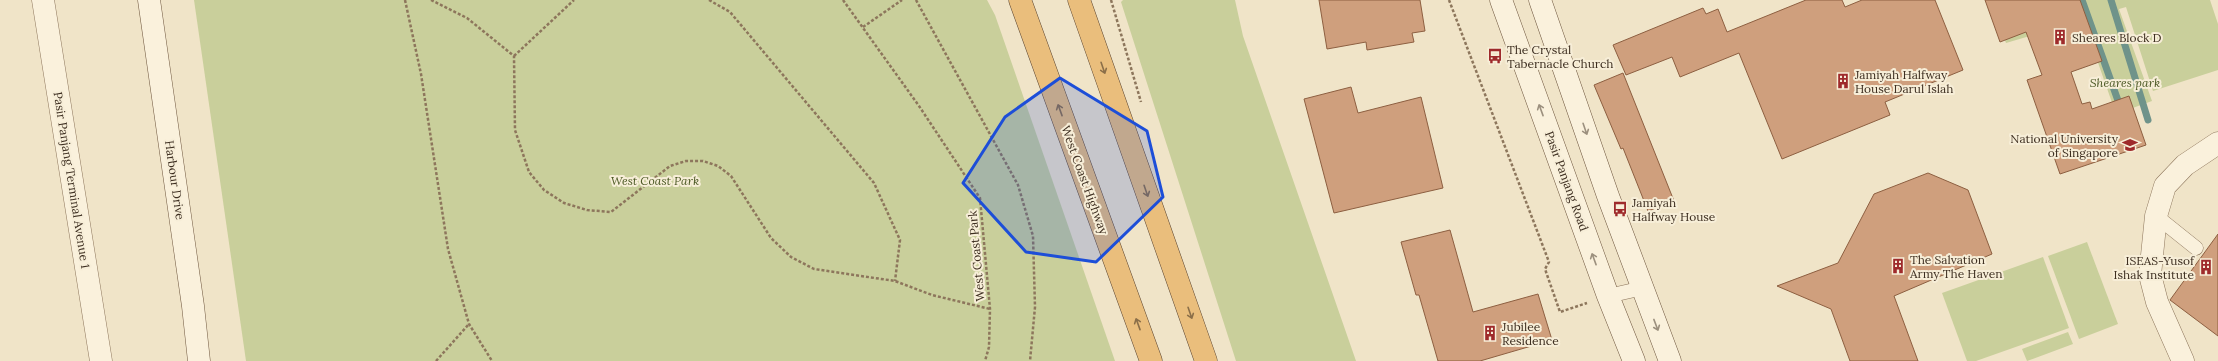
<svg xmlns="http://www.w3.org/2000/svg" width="2218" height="361" font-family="Lora,serif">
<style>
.green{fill:#c9cf9b}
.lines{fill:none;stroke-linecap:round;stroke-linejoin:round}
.stream{stroke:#6f938a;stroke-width:7}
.building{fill:#cf9f7d;stroke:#8d5f41}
.service-casing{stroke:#8d765c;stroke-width:15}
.minor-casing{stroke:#8d765c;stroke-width:23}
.secondary-casing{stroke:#6f573f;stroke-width:23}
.trunk-casing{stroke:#5b4430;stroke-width:23}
.path{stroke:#8d765c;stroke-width:2.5;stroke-dasharray:3 2;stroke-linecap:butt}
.service{stroke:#faf1dc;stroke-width:14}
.minor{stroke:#faf1dc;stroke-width:22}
.secondary{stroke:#faf1dc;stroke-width:22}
.trunk{stroke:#eabe7c;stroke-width:22}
.oneway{stroke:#8b6f49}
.oneway2{stroke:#9c907e}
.marked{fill:#1d4ed8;fill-opacity:0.2;stroke:#1d4ed8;stroke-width:3;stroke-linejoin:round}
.labels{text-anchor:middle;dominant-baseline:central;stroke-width:4;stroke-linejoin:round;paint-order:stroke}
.poi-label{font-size:12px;fill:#3d2e20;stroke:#f7eed8;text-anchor:start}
.park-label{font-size:12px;font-style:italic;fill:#4d5a26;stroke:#f7eed8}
.street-label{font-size:12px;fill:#3d2e20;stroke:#f7eed8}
</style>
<rect width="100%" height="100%" fill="#f0e4c8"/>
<g class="green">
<path d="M 194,0 L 987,0 L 995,15 L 1115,361 L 246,361 Z"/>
<path d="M 1123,0 L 1235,0 L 1243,36 L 1356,361 L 1236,361 L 1121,2 Z"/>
<path d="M 1990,0 L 2210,0 L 2218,24 L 2218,70 L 2153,91 L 2126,7 L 2119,9 L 2152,101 L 2116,114 L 2083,20 L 2006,43 Z"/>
<path d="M 2087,242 L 2118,324 L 2079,339 L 2048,256 Z"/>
<path d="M 2043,257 L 2069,328 L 1976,361 L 1967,361 L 1942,293 Z"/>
<path d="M 2068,332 L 2073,344 L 2027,361 L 2022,349 Z"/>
</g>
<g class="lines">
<g class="stream">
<path d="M 2082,0 L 2121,109"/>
<path d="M 2111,0 L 2148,120"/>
</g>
</g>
<g class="building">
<path d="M 1319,0 L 1420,0 L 1425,31 L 1412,33 L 1414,42 L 1367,50 L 1366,42 L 1327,49 Z"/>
<path d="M 1806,0 L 1842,0 L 1845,7 L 1862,0 L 1935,0 L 1963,70 L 1885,102 L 1890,115 L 1782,159 L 1739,53 L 1680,77 L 1672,57 L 1626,75 L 1613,45 L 1703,8 L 1706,14 L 1718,9 L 1727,32 Z"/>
<path d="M 1985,0 L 2080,0 L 2102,61 L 2071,72 L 2082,104 L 2090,102 L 2092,109 L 2129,96 L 2146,145 L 2060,174 L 2027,80 L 2042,75 L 2026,32 L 2000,42 Z"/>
<path d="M 1623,73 L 1674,201 L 1648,211 L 1623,148 L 1621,149 L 1594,85 Z"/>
<path d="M 1351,87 L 1358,113 L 1421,97 L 1443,188 L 1334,213 L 1304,99 Z"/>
<path d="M 1928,173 L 1968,190 L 1992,254 L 1894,296 L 1918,361 L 1850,361 L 1831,309 L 1777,286 L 1838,263 L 1874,194 Z"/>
<path d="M 1450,230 L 1473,312 L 1538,294 L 1552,340 L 1480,361 L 1438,361 L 1419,295 L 1416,295 L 1401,242 Z"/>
<path d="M 2218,234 L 2218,336 L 2170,300 Z"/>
</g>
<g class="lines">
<g class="service-casing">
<g id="service">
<path d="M 2156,216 L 2196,248"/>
<path d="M 1608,296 L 1643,288"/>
</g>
</g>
<g class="minor-casing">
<g id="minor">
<path d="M 43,0 L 101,361"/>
<path d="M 2183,361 L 2157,302 L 2150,275 L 2156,216 L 2165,186 L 2185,165 L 2218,143"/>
</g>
</g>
<g class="secondary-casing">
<g id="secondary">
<path d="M 149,0 L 193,306 L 199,361"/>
<path d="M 1501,0 L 1608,296 L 1634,361"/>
<path d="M 1540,0 L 1608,196 L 1670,361"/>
</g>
</g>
<g class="trunk-casing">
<g id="trunk">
<path d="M 1020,0 L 1151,361"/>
<path d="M 1079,0 L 1206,361"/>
</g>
</g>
<g class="path">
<path d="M 405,0 L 421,74 L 448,249 L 469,324 L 492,361"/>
<path d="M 431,0 L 467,18 L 514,56 L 515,130 L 529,172 L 544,190 L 564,203 L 587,210 L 611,212 L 670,166 L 686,161 L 703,161 L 718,166 L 731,176 L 771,238 L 791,257 L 814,269 L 895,281 L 932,295 L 990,309"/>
<path d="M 709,0 L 730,12 L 874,183 L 900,240 L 895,281"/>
<path d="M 843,0 L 919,106 L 980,198 L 990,309 L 989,347 L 985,361"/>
<path d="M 916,0 L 1018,185 L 1033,236 L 1035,307 L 1030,361"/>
<path d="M 1111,0 L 1141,102"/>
<path d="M 1449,0 L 1549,262 L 1545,269 L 1560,312 L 1587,303"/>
<path d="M 863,27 L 902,0"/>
<path d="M 514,56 L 574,0"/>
<path d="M 436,361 L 469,324"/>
</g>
<use href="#service" class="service"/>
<use href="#minor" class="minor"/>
<use href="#secondary" class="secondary"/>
<use href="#trunk" class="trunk"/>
</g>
<defs><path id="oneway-shaft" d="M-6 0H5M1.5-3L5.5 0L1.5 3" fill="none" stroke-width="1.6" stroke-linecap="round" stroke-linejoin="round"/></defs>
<g class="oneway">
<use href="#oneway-shaft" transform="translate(1103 68) rotate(71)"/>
<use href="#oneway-shaft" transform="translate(1060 110) rotate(-110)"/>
<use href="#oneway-shaft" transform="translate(1146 191) rotate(71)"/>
<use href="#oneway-shaft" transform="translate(1190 313) rotate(71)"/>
<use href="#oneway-shaft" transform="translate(1138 324) rotate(-110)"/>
</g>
<g class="oneway2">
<use href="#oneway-shaft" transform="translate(1541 110) rotate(-110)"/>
<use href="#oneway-shaft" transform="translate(1585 129) rotate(71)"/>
<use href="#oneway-shaft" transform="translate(1594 259) rotate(-110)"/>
<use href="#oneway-shaft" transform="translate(1656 325) rotate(69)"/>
</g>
<path class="marked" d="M 1060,78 L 1147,131 L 1163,197 L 1096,262 L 1026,252 L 963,183 L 1005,117 Z"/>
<defs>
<g id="building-bare" transform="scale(1.2)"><path d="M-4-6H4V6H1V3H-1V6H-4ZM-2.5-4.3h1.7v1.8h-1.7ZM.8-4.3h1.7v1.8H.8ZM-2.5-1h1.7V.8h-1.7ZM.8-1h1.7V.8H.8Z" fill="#9e2a2b" stroke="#f7eed8" stroke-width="2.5" paint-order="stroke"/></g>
<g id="bus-bare" transform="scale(1.2)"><path d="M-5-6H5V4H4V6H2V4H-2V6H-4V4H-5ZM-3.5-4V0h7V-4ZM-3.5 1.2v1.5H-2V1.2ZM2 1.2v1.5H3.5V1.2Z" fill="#9e2a2b" stroke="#f7eed8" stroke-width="2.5" paint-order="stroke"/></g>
<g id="university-bare" transform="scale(1.2)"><path d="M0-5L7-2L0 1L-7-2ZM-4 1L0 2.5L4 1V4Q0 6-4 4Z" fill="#9e2a2b" stroke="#f7eed8" stroke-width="2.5" paint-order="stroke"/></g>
</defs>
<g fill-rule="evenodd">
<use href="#building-bare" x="2060" y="37"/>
<use href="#bus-bare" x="1495" y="56"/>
<use href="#building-bare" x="1843" y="81"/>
<use href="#university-bare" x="2130" y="145"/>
<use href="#bus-bare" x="1620" y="209"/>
<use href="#building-bare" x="1898" y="266"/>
<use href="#building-bare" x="2206" y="267"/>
<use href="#building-bare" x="1490" y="333"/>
</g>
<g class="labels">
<g class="poi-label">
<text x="2072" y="37">Sheares Block D</text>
<text x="1507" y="49">The Crystal<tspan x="1507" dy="14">Tabernacle Church</tspan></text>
<text x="1855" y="74">Jamiyah Halfway<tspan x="1855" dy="14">House Darul Islah</tspan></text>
<text x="2118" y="138" text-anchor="end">National University<tspan x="2118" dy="14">of Singapore</tspan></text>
<text x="1632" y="202">Jamiyah<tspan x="1632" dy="14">Halfway House</tspan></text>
<text x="1910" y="259">The Salvation<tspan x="1910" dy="14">Army The Haven</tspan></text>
<text x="2194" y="260" text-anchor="end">ISEAS-Yusof<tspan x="2194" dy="14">Ishak Institute</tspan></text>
<text x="1502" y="326">Jubilee<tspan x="1502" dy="14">Residence</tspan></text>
</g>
<g class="park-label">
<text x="2125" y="82">Sheares park</text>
<text x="655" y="180">West Coast Park</text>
</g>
<g class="street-label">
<text transform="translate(72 180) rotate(81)">Pasir Panjang Terminal Avenue 1</text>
<text transform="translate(175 180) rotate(82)">Harbour Drive</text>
<text transform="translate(1085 180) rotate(70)">West Coast Highway</text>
<text transform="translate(1567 181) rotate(70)">Pasir Panjang Road</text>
<text transform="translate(976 256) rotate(-95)">West Coast Park</text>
</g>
</g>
</svg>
